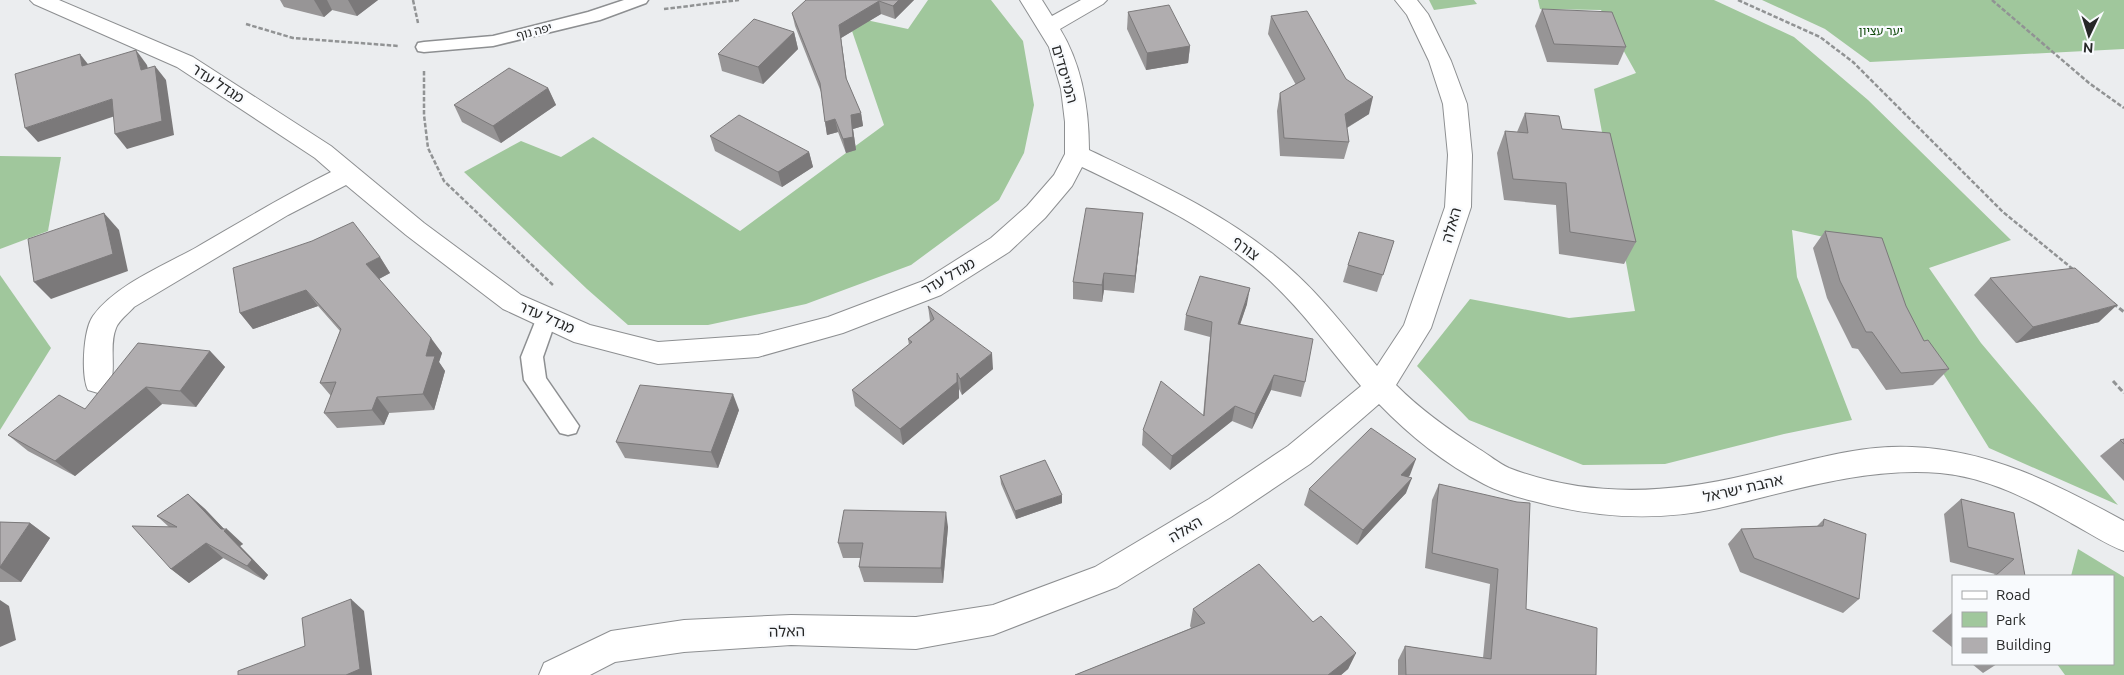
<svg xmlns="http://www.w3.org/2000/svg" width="2124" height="675" font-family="Ubuntu,'Noto Sans Hebrew',sans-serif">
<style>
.green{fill:#a0c79c}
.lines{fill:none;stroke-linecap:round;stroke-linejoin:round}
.service-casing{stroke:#8d8f91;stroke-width:3}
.minor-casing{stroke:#8d8f91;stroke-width:2}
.path-far1{stroke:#919394;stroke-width:2.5;stroke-dasharray:4.5 2;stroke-linecap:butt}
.path{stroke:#919394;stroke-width:3;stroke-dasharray:5.5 2.5;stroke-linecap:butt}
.service{fill:#fff;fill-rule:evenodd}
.minor{fill:#fff;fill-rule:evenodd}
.wall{fill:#979596}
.shaded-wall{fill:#7b797a}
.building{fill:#b0adaf;stroke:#7b797a}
.labels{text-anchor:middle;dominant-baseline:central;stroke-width:4.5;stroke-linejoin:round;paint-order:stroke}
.far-park-label{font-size:12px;fill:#114b0c;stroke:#f8fafd}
.far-street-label{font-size:12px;fill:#262727;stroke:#f8fafd}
.street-label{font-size:15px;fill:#262727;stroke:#f8fafd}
</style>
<rect width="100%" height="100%" fill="#ebedef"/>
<g class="green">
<path d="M 928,0 L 991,0 L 1023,41 L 1034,105 L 1024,153 L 999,200 L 911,265 L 806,304 L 708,325 L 628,325 L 587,289 L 464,172 L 521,141 L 561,157 L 593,137 L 740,231 L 884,125 L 852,31 L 857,18 L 908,29 Z"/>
<path d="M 1429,0 L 1474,0 L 1477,4 L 1434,10 Z"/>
<path d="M 1538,0 L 1714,0 L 1794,37 L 1868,100 L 2011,240 L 1929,268 L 1981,343 L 2118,505 L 1989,448 L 1909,318 L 1883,250 L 1792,230 L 1797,277 L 1852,420 L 1784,434 L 1665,464 L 1583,465 L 1469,420 L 1417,366 L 1470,299 L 1569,318 L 1635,311 L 1594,89 L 1636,73 L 1601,10 L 1540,9 Z"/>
<path d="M 1762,0 L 2124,0 L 2124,49 L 1870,62 L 1825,29 Z"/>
<path d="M 0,156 L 61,157 L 48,231 L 0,249 Z"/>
<path d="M 0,275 L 51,348 L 0,430 Z"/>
<path d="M 2078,549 L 2124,577 L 2124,675 L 2065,675 L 2057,664 L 2113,664 L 2113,576 L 2071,576 Z"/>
</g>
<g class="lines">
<g class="service-casing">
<g id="service">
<path d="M 624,0 L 648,0 L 646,3 L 600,20 L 493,46 L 424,52 L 418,51 L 416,47 L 418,43 L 424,42 L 493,36 L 588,12 Z"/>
<path d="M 547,309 L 554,311 L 557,317 L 543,357 L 546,378 L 579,426 L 576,433 L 568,435 L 560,433 L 524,380 L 521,357 L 537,317 L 540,311 Z"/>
</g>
</g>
<g class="minor-casing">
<path id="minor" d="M 30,0 L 59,0 L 193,57 L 331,146 L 424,223 L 521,295 L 590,325 L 658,342 L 758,335 L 828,317 L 923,281 L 991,238 L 1027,206 L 1054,175 L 1065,154 L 1065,122 L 1061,89 L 1049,47 L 1020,0 L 1042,0 L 1052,16 L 1081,0 L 1107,0 L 1103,4 L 1060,29 C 1082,65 1089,108 1089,150 C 1158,183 1227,214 1286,265 C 1320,294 1348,331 1377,366 L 1404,325 L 1445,207 L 1448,155 L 1443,104 L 1429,61 L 1407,15 L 1395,0 L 1417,0 L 1428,14 L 1451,61 L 1467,104 L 1472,155 L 1471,207 L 1431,328 L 1396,385 C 1421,410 1449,430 1479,449 C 1489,455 1498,463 1509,468 C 1587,498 1668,494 1747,475 C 1801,463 1857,444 1912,447 C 1990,450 2057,484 2124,521 L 2124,551 C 2105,544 2088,532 2071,523 C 2031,500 1987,477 1940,473 C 1864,467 1793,491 1719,508 C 1656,522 1595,518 1533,501 C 1517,497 1499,492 1484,484 C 1445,464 1409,435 1379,404 L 1310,464 L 1231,517 L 1117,587 L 993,635 L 916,649 L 791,645 L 684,652 L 615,662 L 590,675 L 539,675 L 544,663 L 611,631 L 684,620 L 791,615 L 916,617 L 993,605 L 1095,567 L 1209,499 L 1288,446 L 1361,386 C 1330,350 1303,311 1268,279 C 1214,230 1147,198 1082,167 L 1072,186 L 1045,218 L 1009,252 L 941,295 L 843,333 L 758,357 L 658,364 L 574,342 L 503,309 L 406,235 L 346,185 L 288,215 L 134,307 C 129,313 119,320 116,328 C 108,347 118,371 108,390 L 98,393 L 88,390 C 81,376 83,330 93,316 C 115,285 165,265 197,247 C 242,221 285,195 331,172 L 315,158 L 177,67 L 34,4 Z"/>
</g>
<g class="path-far1">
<path d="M 413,0 L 418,23"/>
<path d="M 1738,0 L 1820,37 L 1853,62 L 2003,212 L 2074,270"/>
<path d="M 1992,0 L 2089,83 L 2124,108"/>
<path d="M 664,9 L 739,0"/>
<path d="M 246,24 L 293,38 L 399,46"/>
<path d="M 424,71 L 424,115 L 428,148 L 444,181 L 554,286"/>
</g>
<g class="path">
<path d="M 2113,303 L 2124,312"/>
<path d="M 2113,381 L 2124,393"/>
</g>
<use href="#service" class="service"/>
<use href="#minor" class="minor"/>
</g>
<g class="wall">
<path d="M 280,0 L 378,0 L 357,16 L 332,10 L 324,17 L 284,7 Z"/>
<path d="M 806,0 L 914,0 L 895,19 L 881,14 L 841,38 L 847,81 L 861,113 L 863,126 L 853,129 L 856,150 L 846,153 L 838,132 L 827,135 L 821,92 L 795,26 L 792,13 Z"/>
<path d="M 1542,9 L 1626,47 L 1618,65 L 1547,62 L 1535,26 Z"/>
<path d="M 1128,12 L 1190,46 L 1188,63 L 1146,70 L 1127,29 Z"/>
<path d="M 1271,16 L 1346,79 L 1369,114 L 1347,128 L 1349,142 L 1344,159 L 1280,156 L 1277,111 L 1280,93 L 1296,85 L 1268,34 Z"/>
<path d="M 794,32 L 798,49 L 763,84 L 722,71 L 718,54 Z"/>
<path d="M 548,88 L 556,105 L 501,143 L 462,122 L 454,105 Z"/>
<path d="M 1525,113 L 1562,129 L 1636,242 L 1624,264 L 1559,254 L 1556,205 L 1504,200 L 1497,153 L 1505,131 L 1517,132 Z"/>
<path d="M 710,136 L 809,152 L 813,167 L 782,187 L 715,151 Z"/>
<path d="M 1143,213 L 1134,293 L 1104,290 L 1102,302 L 1073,299 L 1073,282 Z"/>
<path d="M 1825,231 L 1906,306 L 1924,341 L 1949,369 L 1933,385 L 1886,390 L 1858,349 L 1852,348 L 1827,298 L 1813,248 Z"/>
<path d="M 1394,241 L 1377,292 L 1343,282 L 1348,265 Z"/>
<path d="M 380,257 L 390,273 L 379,279 L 442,353 L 439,362 L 445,371 L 434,410 L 389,413 L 384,425 L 337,428 L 324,413 L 331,396 L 320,383 L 340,331 L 318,306 L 253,329 L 240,313 Z"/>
<path d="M 1990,278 L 2099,322 L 2016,343 L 1974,295 Z"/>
<path d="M 1247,304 L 1240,325 L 1305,382 L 1301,397 L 1271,390 L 1252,429 L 1232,421 L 1170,470 L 1142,445 L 1143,430 L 1203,416 L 1210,337 L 1184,330 L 1186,315 Z"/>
<path d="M 928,306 L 993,369 L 962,395 L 959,389 L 959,398 L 903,445 L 855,406 L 852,390 L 909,345 L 908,339 L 930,321 Z"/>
<path d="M 210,351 L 225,367 L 196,407 L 162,404 L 75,476 L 28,451 L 8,435 L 85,409 Z"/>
<path d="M 739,410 L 718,468 L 625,458 L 616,442 Z"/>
<path d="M 2124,439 L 2124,481 L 2100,456 L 2120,440 Z"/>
<path d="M 1410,475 L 1408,477 L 1406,493 L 1357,545 L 1304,505 L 1309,489 Z"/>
<path d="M 1000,476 L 1062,503 L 1016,519 L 1001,484 Z"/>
<path d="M 1439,484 L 1526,609 L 1596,675 L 1398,675 L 1398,660 L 1405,646 L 1483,658 L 1490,584 L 1425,568 L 1432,500 Z"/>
<path d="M 188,494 L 205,509 L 224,529 L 243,544 L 240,546 L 268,575 L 264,580 L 223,558 L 189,583 L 171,569 L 169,527 L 157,516 Z"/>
<path d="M 1961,499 L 2014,513 L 2025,576 L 1992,576 L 1995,574 L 1950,562 L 1944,514 Z"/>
<path d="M 1824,519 L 1859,599 L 1843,613 L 1740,572 L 1728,544 L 1741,529 L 1817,526 Z"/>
<path d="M 0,522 L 30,523 L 50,538 L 21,582 L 0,582 Z"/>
<path d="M 948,527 L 943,583 L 864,582 L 859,567 L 861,558 L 843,558 L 838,543 Z"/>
<path d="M 1193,609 L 1313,622 L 1356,653 L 1348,669 L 1341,675 L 1075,675 L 1191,628 L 1190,626 Z"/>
<path d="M 1953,612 L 1953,648 L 1932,631 Z"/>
<path d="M 1972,664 L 1997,664 L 1983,673 Z"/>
</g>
<g class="shaded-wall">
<path d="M 314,0 L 327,0 L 332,10 L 324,17 Z"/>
<path d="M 348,0 L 378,0 L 357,16 Z"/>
<path d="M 899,0 L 914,0 L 895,19 L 893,6 Z"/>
<path d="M 879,1 L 881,14 L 841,38 L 848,92 L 839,25 Z"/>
<path d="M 794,32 L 798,49 L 763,84 L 758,67 Z"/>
<path d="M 1190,46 L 1188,63 L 1146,70 L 1147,53 Z"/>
<path d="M 136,50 L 147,65 L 152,85 L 141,70 Z"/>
<path d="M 80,54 L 91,68 L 82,66 Z"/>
<path d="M 155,66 L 166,80 L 174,135 L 127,149 L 115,134 Z"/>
<path d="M 548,88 L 556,105 L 501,143 L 493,126 Z"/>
<path d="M 1373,97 L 1369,114 L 1341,131 L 1345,114 Z"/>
<path d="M 112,99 L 124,113 L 38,142 L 25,128 Z"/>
<path d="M 861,113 L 863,126 L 853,129 L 856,150 L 846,153 L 843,139 L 851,115 Z"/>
<path d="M 835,119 L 838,132 L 827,135 L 825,122 Z"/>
<path d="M 809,152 L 813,167 L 782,187 L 778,172 Z"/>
<path d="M 104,213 L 119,230 L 128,271 L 51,299 L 34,282 Z"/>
<path d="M 1143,213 L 1141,230 L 1134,293 L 1135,276 Z"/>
<path d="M 380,257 L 390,273 L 377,280 L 366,264 Z"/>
<path d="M 1104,273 L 1104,290 L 1102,302 L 1102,285 Z"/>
<path d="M 1250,288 L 1247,304 L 1235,339 L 1238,324 Z"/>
<path d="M 306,290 L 318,306 L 253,329 L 240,313 Z"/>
<path d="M 2117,305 L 2099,322 L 2016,343 L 2033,327 Z"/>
<path d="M 431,338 L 442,353 L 439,362 L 445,371 L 434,410 L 423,394 L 426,356 Z"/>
<path d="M 210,351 L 225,367 L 196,407 L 180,391 Z"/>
<path d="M 992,353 L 993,369 L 962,395 L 960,379 Z"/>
<path d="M 957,373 L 959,389 L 959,398 L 903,445 L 900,429 Z"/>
<path d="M 1274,375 L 1271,390 L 1252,429 L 1255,414 Z"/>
<path d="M 146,387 L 162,404 L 75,476 L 55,461 Z"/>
<path d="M 733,394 L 739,410 L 718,468 L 711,452 Z"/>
<path d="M 377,397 L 389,413 L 384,425 L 372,410 Z"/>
<path d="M 1235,406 L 1232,421 L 1170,470 L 1172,456 Z"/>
<path d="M 1416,459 L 1410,475 L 1395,491 L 1401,475 Z"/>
<path d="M 1412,478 L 1406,493 L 1357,545 L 1363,530 Z"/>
<path d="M 188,494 L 205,509 L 225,530 L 227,529 L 243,544 L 240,546 L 268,575 L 264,580 L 247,566 Z"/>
<path d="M 1062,495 L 1062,503 L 1016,519 L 1015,511 Z"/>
<path d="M 946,512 L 948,527 L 943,583 L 941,568 Z"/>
<path d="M 30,523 L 50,538 L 21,582 L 0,568 L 0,567 Z"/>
<path d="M 206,543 L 223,558 L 189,583 L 171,569 Z"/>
<path d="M 351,599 L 364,611 L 372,675 L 346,675 Z"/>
<path d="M 0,600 L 9,606 L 16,640 L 0,647 Z"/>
<path d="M 1356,653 L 1348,669 L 1341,675 L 1328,675 Z"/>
</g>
<g class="building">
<path d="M 806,0 L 899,0 L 893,6 L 879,1 L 839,25 L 846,78 L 861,113 L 851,115 L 853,137 L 843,139 L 835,119 L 825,122 L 820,83 L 792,13 Z"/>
<path d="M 1169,5 L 1190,46 L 1147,53 L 1128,12 Z"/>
<path d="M 1542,9 L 1612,12 L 1626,47 L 1554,44 Z"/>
<path d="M 1307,11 L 1346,79 L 1373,97 L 1345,114 L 1349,142 L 1284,138 L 1280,93 L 1305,79 L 1271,16 Z"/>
<path d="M 754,19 L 794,32 L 758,67 L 718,54 Z"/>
<path d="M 136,50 L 141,70 L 155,66 L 162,121 L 115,134 L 112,99 L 25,128 L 15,74 L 80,54 L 82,66 Z"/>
<path d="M 509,68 L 548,88 L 493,126 L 454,105 Z"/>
<path d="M 1525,113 L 1559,116 L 1562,129 L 1610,133 L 1636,242 L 1570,232 L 1566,183 L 1513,179 L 1505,131 L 1528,133 Z"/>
<path d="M 739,115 L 809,152 L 778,172 L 710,136 Z"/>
<path d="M 1086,208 L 1143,213 L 1135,276 L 1104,273 L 1102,285 L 1073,282 Z"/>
<path d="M 104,213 L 113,254 L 34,282 L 28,239 Z"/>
<path d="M 353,222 L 380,257 L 366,264 L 431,338 L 426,356 L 435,356 L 423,394 L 377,397 L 372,410 L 324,413 L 336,382 L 320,383 L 341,329 L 306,290 L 240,313 L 233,268 L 312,241 Z"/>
<path d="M 1825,231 L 1882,238 L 1906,306 L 1924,341 L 1928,340 L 1949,369 L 1901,373 L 1872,332 L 1866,332 L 1840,281 Z"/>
<path d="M 1359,232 L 1394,241 L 1383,275 L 1348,265 Z"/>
<path d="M 2075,268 L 2117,305 L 2033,327 L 1990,278 Z"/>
<path d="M 1200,276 L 1250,288 L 1238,324 L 1313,339 L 1305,382 L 1274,375 L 1255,414 L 1235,406 L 1172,456 L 1143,430 L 1161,381 L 1204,416 L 1212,322 L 1186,315 Z"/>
<path d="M 928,306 L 992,353 L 960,379 L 957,373 L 957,382 L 900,429 L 852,390 L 912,342 L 908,339 L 934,319 Z"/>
<path d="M 138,343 L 210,351 L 180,391 L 146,387 L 55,461 L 8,435 L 59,395 L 85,409 Z"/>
<path d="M 640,385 L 733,394 L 711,452 L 616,442 Z"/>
<path d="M 1371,428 L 1416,459 L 1401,475 L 1412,478 L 1363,530 L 1309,489 Z"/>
<path d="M 2124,439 L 2124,444 L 2120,440 Z"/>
<path d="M 1045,460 L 1062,495 L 1015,511 L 1000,476 Z"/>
<path d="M 1439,484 L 1517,502 L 1530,503 L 1526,609 L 1597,628 L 1596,675 L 1406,675 L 1405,646 L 1491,659 L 1498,569 L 1432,553 Z"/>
<path d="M 188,494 L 221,529 L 227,529 L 224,531 L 252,560 L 247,566 L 206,543 L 171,569 L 132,526 L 177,527 L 157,516 Z"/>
<path d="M 1961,499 L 2014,513 L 2025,576 L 1995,576 L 2014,559 L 1968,547 Z"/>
<path d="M 844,510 L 946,512 L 941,568 L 859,567 L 863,543 L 838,543 Z"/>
<path d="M 1824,519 L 1866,534 L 1859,599 L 1754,558 L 1741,529 L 1823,526 Z"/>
<path d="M 0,522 L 30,523 L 0,567 Z"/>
<path d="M 1259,564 L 1313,622 L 1321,616 L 1356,653 L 1328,675 L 1075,675 L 1205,623 L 1193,609 Z"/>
<path d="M 351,599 L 360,669 L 346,675 L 238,675 L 238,671 L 305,646 L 302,618 Z"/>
</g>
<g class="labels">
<g class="far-park-label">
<text x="1881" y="30">יער עציון</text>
</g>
<g class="far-street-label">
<text transform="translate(534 31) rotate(-14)">יפה נוף</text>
</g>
<g class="street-label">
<text transform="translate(1065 74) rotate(74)">המייסדים</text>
<text transform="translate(218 83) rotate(33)">מגדל עדר</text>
<text transform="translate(1451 225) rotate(-74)">האלה</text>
<text transform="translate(1246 248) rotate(37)">צורף</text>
<text transform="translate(948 276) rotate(-30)">מגדל עדר</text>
<text transform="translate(547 317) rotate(24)">מגדל עדר</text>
<text transform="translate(1743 488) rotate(-13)">אהבת ישראל</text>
<text transform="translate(1185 529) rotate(-31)">האלה</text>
<text transform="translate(787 631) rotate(-1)">האלה</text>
</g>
</g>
<rect x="1952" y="575" width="162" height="90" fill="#f8fafd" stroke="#a4a6a7"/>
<rect x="1962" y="591" width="25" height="8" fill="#ffffff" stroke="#a4a6a7"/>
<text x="1996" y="600" font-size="15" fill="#262727">Road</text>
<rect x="1962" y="612" width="25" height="15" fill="#a0c79c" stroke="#a4a6a7"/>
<text x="1996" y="625" font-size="15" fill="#262727">Park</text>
<rect x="1962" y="638" width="25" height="15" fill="#b0adaf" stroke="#a4a6a7"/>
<text x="1996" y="650" font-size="15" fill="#262727">Building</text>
<g transform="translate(2089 35) rotate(184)" stroke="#f8fafd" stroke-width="4" paint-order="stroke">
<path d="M0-4L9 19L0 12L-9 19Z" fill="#262727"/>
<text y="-8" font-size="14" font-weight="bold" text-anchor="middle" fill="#262727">N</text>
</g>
</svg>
